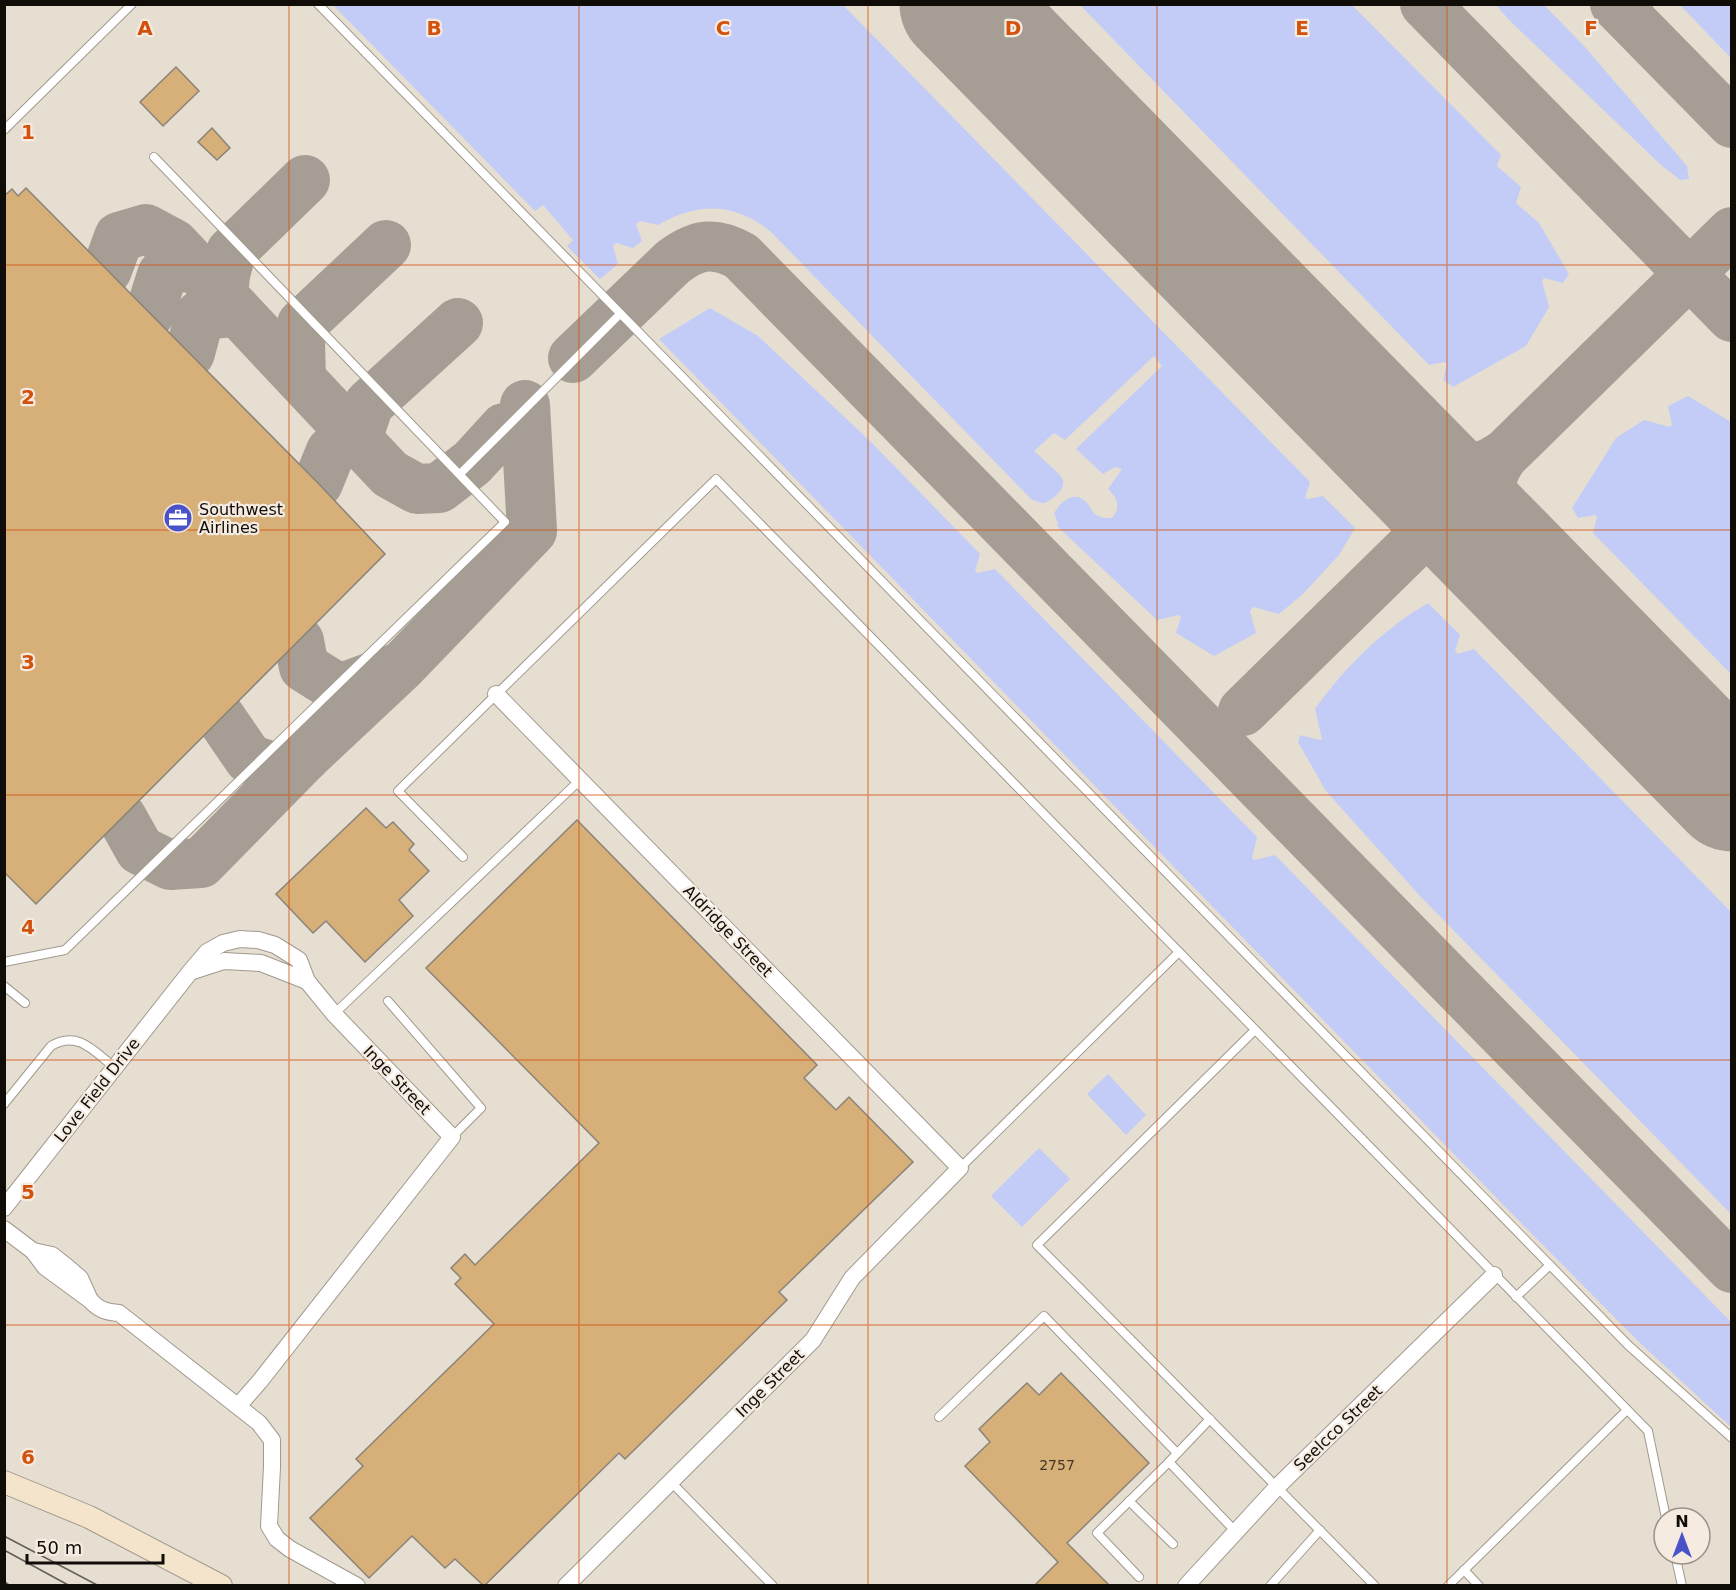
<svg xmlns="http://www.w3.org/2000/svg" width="1736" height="1590" font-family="'DejaVu Sans',sans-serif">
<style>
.green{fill:#c2ccf6}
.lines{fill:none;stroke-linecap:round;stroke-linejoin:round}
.taxiway{stroke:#a69e95;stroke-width:50}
.runway{stroke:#a69e95;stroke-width:123}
.building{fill:#d7af79;stroke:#8b8378;stroke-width:1.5}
.service-casing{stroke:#a1998e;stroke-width:10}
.minor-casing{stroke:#a1998e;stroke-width:18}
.secondary-casing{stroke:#a1998e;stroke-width:24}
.service{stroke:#fff;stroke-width:8}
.minor{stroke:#fff;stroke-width:16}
.secondary{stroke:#f4e4cc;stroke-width:22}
.tram{stroke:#645f58;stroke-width:1.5}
.rail{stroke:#645f58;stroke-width:4.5;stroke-dasharray:8 8;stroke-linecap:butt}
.grid{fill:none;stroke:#d2510c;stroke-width:1.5;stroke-opacity:0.55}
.labels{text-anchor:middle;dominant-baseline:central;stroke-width:4.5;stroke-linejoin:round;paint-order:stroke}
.number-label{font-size:14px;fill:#423625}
.poi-label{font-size:16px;fill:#100d09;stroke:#f5ebe0;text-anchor:start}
.street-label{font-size:16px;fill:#100d09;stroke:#f5ebe0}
.grid-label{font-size:20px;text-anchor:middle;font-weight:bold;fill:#d2510c;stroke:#f5ebe0;stroke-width:4.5;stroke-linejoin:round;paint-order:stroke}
</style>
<rect width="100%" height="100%" fill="#e7ded2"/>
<g class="green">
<path d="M 333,5 L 843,5 L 1310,482 L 1305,498 L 1308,499 L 1323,496 L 1355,528 L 1339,555 L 1303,594 L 1279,614 L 1253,607 L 1250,611 L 1256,633 L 1214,656 L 1176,633 L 1181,617 L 1179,615 L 1157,620 L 1057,526 L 1058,524 L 1054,513 C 1061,502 1073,490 1085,501 C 1089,504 1090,509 1094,513 C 1099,518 1105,518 1112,518 C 1121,508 1118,498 1108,489 L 1122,469 L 1115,467 L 1103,474 L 1076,449 L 1162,366 L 1154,356 L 1065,440 L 1054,433 L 1034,451 L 1060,475 C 1062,479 1064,480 1063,485 C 1062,492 1050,502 1044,503 C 1039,503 1037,501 1034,500 L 1032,500 L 771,232 C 734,202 698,202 658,225 L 640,221 L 636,224 L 642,241 L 633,248 L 616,243 L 613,246 L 618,264 L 600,279 L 567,246 L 573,240 L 543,205 L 535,211 Z"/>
<path d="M 1080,5 L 1352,5 L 1501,155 L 1497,166 L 1521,187 L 1516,203 L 1539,223 L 1569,274 L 1563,283 L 1544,278 L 1542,281 L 1549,307 L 1526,346 L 1453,387 L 1443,380 L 1447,363 L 1444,362 L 1429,365 Z"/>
<path d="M 1496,5 L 1544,5 L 1585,47 L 1687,166 L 1689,179 L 1680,180 L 1660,164 L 1509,20 Z"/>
<path d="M 1680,5 L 1731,5 L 1731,58 Z"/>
<path d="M 710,308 L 758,336 L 870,441 L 980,554 L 975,571 L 978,573 L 995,569 L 1257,837 L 1252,858 L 1254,860 L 1275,855 L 1731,1322 L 1731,1427 L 1641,1344 L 1525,1227 L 659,339 Z"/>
<path d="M 1688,396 L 1731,422 L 1731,674 L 1593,533 L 1597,517 L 1595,515 L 1578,518 L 1572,508 L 1616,438 L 1644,420 L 1670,427 L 1672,425 L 1668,406 Z"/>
<path d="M 1428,603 L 1460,635 L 1455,651 L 1458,654 L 1474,649 L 1731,912 L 1731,1214 L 1420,896 L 1326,791 L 1298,742 L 1300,735 L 1320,740 L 1322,739 L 1315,709 C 1346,666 1382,630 1428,603 Z"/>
<path d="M 1108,1074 L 1146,1115 L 1126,1135 L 1087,1094 Z"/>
<path d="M 1039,1148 L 1070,1179 L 1022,1227 L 991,1196 Z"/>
</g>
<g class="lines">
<g class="taxiway">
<path d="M 1425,4 L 1732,317"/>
<path d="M 1615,4 L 1732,123"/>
<path d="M 107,270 L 119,237 L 146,229 L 174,244 L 390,474 L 417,489 L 439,488 L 472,463 L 504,428"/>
<path d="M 223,296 L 225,275 L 231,252 L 305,180"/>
<path d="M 150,313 L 162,275 L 175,268 L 195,266"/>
<path d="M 190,353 L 200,315 L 233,312 L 242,317"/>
<path d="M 573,358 L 673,262 C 697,244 714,241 741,256 L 1732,1268"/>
<path d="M 301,379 L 300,342 L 302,324 L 386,245"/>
<path d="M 1406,458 C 1433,478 1476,474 1502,456"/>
<path d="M 318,483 L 331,451 L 348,437 L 357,439 L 369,404 L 458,323"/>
<path d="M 1496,549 C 1479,520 1485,483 1503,456"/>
<path d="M 299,641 L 304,667 L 339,689 L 394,669"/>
<path d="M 1243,711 L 1732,232"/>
<path d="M 221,718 L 249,759 L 278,769 L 305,757"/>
<path d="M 122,818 L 140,850 L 170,865 L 201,863 L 305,757 L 402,666 L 532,531 L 525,405"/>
</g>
<path class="runway" d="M 961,4 L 1732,790"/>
</g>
<g class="building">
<path d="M 176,67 L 199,91 L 163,126 L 140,102 Z"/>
<path d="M 212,128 L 230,148 L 217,160 L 198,142 Z"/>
<path d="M 26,188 L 318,483 L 385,554 L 36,904 L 4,872 L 4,196 L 12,189 L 18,196 Z"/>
<path d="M 366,808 L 386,828 L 393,822 L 414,844 L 409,850 L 429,871 L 399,900 L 413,916 L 365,962 L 326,921 L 313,933 L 276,894 Z"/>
<path d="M 577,820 L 817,1065 L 804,1078 L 836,1110 L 849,1097 L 913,1162 L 779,1292 L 787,1300 L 625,1459 L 619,1453 L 484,1586 L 455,1559 L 445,1568 L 412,1536 L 369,1578 L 310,1518 L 363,1466 L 356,1459 L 494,1324 L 455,1284 L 461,1278 L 451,1268 L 465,1254 L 475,1265 L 599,1143 L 426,968 Z"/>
<path d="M 1061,1373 L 1149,1463 L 1067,1543 L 1110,1586 L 1034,1586 L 1058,1562 L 965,1466 L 990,1442 L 979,1429 L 1027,1383 L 1039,1395 Z"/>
</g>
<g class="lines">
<g class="service-casing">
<g id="service">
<path d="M 318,4 L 1628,1345 L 1732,1438"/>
<path d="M 4,130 L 132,4"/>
<path d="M 460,474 L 620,314"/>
<path d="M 463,857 L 398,791 L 716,479 L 1648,1431 L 1666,1518"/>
<path d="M 4,962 L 65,950 L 505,522 L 154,157"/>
<path d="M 4,986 L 25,1003"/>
<path d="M 388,1001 L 481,1108 L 452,1137"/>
<path d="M 334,1014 L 580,780"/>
<path d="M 1255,1030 L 1037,1245 L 1375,1586"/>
<path d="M 4,1104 L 51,1046 C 78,1030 94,1051 115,1068"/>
<path d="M 960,1168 L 1179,952"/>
<path d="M 1516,1297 L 1550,1265"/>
<path d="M 939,1417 L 1044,1316 L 1177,1453"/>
<path d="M 1210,1419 L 1169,1462 L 1236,1532"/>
<path d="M 670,1481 L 773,1586"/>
<path d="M 1129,1501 L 1173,1544"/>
<path d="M 1675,1554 L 1682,1586"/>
<path d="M 1464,1570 L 1479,1586"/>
<path d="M 1139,1577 L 1097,1533 L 1169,1462"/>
<path d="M 1270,1586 L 1320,1530"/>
<path d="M 1448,1586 L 1627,1410"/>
</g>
</g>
<g class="minor-casing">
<g id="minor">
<path d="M 496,694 L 960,1168 L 852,1278 L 813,1340 L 566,1586"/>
<path d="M 190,972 L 224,961 L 261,963 L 307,981"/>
<path d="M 4,1208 L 190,972 L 207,952 L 223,943 L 240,939 L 258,940 L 275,945 L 299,960 L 307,981 L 334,1014 L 452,1137 L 260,1381 L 239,1405"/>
<path d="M 4,1229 L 33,1251 L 45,1267 L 90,1300 C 99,1310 106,1312 119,1313 L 259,1423 L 272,1440 L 272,1467 L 269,1526 L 277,1539 L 290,1549 L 357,1586"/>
<path d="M 33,1251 L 52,1255 L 66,1266 L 80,1278 L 89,1298"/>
<path d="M 1186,1586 L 1277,1487 L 1494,1275"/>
</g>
</g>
<g class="secondary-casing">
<path id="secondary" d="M 4,1482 L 89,1517 L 221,1586"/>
</g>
<use href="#service" class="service"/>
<use href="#minor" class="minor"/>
<use href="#secondary" class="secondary"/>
<g class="tram">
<path d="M 4,1536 L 99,1586"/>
<path d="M 4,1550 L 70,1586"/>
</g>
<path class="rail" d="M 4,1583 L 8,1586"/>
</g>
<path class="grid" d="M 289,4 L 289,1586M 579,4 L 579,1586M 868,4 L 868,1586M 1157,4 L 1157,1586M 1447,4 L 1447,1586M 4,265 L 1732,265M 4,530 L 1732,530M 4,795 L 1732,795M 4,1060 L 1732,1060M 4,1325 L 1732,1325"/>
<defs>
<g id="office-disc" transform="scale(1.5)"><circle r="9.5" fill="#4a52c7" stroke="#f5ebe0"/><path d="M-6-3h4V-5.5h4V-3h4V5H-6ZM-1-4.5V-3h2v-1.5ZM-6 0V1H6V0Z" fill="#fff"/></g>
</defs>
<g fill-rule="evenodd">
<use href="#office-disc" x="178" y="518"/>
</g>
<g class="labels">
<g class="number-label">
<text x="1057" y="1465">2757</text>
</g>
<g class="poi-label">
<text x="199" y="509">Southwest<tspan x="199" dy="18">Airlines</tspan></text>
</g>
<g class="street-label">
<text transform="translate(728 931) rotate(46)">Aldridge Street</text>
<text transform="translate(397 1080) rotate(46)">Inge Street</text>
<text transform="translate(97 1090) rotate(-52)">Love Field Drive</text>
<text transform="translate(770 1383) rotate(-45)">Inge Street</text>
<text transform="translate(1338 1428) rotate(-44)">Seelcco Street</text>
</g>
</g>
<g class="grid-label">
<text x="145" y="35">A</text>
<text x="434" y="35">B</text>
<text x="723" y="35">C</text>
<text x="1013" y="35">D</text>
<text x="1302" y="35">E</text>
<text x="1591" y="35">F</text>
<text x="28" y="139">1</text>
<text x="28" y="404">2</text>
<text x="28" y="669">3</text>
<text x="28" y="934">4</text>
<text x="28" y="1199">5</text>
<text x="28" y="1464">6</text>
</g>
<rect width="1736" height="1590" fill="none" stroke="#100d09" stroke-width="12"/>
<g transform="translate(1682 1536)"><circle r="28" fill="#f5ebe0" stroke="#99928a" stroke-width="1.5"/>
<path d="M0-4.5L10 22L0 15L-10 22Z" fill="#4a52c7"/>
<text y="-9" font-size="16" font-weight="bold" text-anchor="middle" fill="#100d09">N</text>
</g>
<path d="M27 1554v9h136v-9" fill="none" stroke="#100d09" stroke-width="3"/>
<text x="36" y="1554" font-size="18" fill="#100d09" stroke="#f5ebe0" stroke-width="4.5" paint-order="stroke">50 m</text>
</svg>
